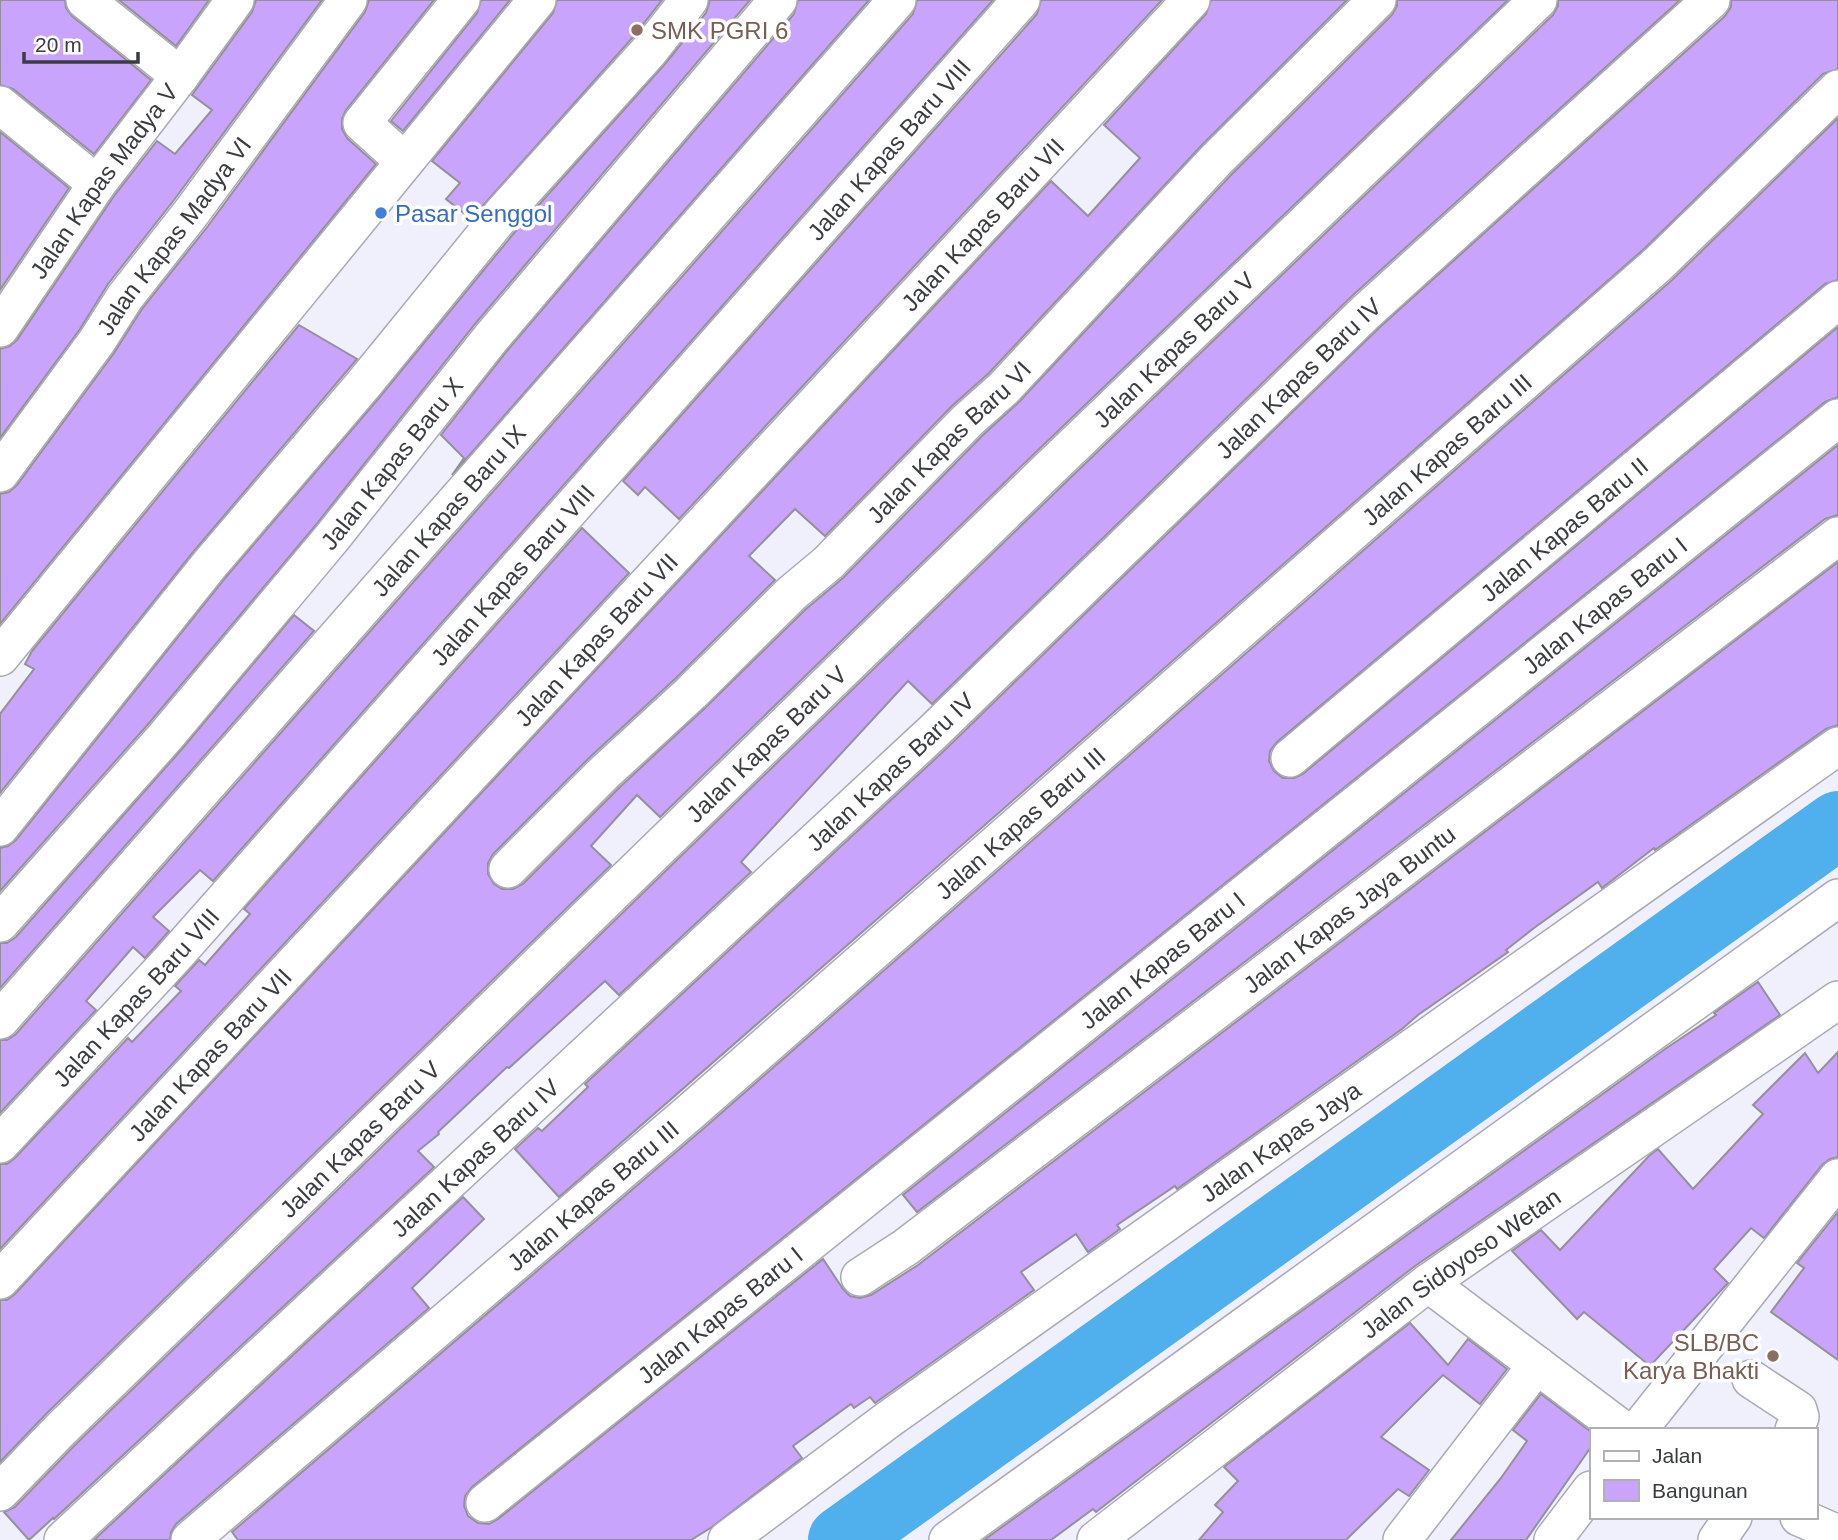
<svg xmlns="http://www.w3.org/2000/svg" width="1838" height="1540" font-family="Helvetica,sans-serif">
<style>
.lines{fill:none;stroke-linecap:round;stroke-linejoin:round}
.river{stroke:#50b0ee;stroke-width:68}
.building{fill:#c8a4fc;stroke:#94909a;stroke-width:2}
.minor-casing{stroke:#a9aab4;stroke-width:40}
.minor{stroke:#fff;stroke-width:37}
.education-dot{fill:#8d6e63;stroke:#fff;stroke-width:2.5}
.shop-dot{fill:#3f7fe0;stroke:#fff;stroke-width:2.5}
.labels{text-anchor:middle;dominant-baseline:central;stroke-width:7;stroke-linejoin:round;paint-order:stroke}
.education-label{font-size:24px;fill:#785e54;stroke:#fff;text-anchor:start}
.street-label{font-size:24px;fill:#3b3c40;stroke:#fff}
.shop-label{font-size:24px;fill:#366cbe;stroke:#fff;text-anchor:start}
</style>
<rect width="100%" height="100%" fill="#eff0fb"/>
<g class="lines">
<path class="river" d="M 842,1540 L 1838,825"/>
</g>
<g class="building">
<path d="M 0,0 L 65,0 L 66,8 L 72,16 L 151,80 L 94,154 L 13,89 L 0,85 Z"/>
<path d="M 119,0 L 209,0 L 176,46 Z"/>
<path d="M 256,0 L 322,0 L 174,200 L 108,284 L 80,329 L 0,438 L 0,349 L 10,346 L 17,340 L 114,196 L 157,141 L 175,154 L 212,110 L 192,95 L 252,12 Z"/>
<path d="M 369,0 L 434,0 L 346,110 L 342,119 L 342,129 L 347,138 L 376,164 L 0,624 L 0,494 L 9,492 L 17,485 L 114,353 L 142,309 L 208,226 L 365,12 Z"/>
<path d="M 481,0 L 510,0 L 403,131 L 391,121 L 477,13 Z"/>
<path d="M 557,0 L 662,0 L 633,37 L 471,219 L 446,199 L 460,183 L 432,161 L 553,13 Z"/>
<path d="M 710,0 L 750,0 L 475,324 L 315,526 L 150,722 L 0,891 L 0,848 L 8,846 L 16,840 L 226,577 L 379,398 L 519,227 L 665,64 L 706,13 Z"/>
<path d="M 798,0 L 869,0 L 452,475 L 464,458 L 441,435 L 507,351 L 794,14 Z"/>
<path d="M 917,0 L 993,0 L 213,881 L 200,870 L 153,917 L 169,931 L 145,958 L 133,947 L 86,1001 L 96,1010 L 0,1113 L 0,1040 L 7,1040 L 16,1034 L 913,14 Z"/>
<path d="M 1041,0 L 1162,0 L 679,519 L 645,487 L 638,495 L 623,481 L 1037,14 Z"/>
<path d="M 1211,0 L 1347,0 L 1201,146 L 989,373 L 953,405 L 825,536 L 795,509 L 749,556 L 775,580 L 676,678 L 590,757 L 493,854 L 488,863 L 488,874 L 494,884 L 502,889 L 513,889 L 523,884 L 620,787 L 705,708 L 806,609 L 843,578 L 983,435 L 1019,402 L 1231,175 L 1392,15 L 1397,6 L 1397,0 L 1508,0 L 1035,453 L 660,817 L 637,795 L 591,846 L 611,865 L 46,1414 L 0,1462 L 0,1300 L 7,1300 L 15,1294 L 1051,181 L 1088,216 L 1140,158 L 1104,125 L 1206,14 Z"/>
<path d="M 1558,0 L 1680,0 L 1352,296 L 932,704 L 908,681 L 741,862 L 751,872 L 619,995 L 605,981 L 509,1068 L 507,1067 L 438,1132 L 439,1134 L 418,1151 L 434,1167 L 54,1519 L 53,1518 L 29,1540 L 4,1512 L 15,1507 L 76,1444 L 1065,483 L 1553,15 L 1558,6 Z"/>
<path d="M 1731,0 L 1838,0 L 1838,69 L 1823,74 L 1644,249 L 559,1197 L 515,1149 L 538,1128 L 542,1131 L 588,1087 L 585,1084 L 947,748 L 1380,327 L 1725,16 L 1731,7 Z"/>
<path d="M 1838,118 L 1838,280 L 1825,284 L 1277,742 L 1270,751 L 1269,761 L 1274,771 L 1283,778 L 1294,778 L 1303,774 L 1838,327 L 1838,397 L 1825,402 L 472,1487 L 465,1496 L 464,1506 L 468,1516 L 478,1523 L 489,1524 L 498,1519 L 823,1259 L 843,1289 L 850,1296 L 860,1298 L 871,1295 L 918,1265 L 1838,562 L 1838,725 L 1826,729 L 1655,850 L 1654,848 L 1602,888 L 1598,882 L 1534,928 L 1506,950 L 1508,952 L 1418,1015 L 1402,1029 L 1177,1189 L 1175,1186 L 1117,1225 L 1120,1229 L 1088,1252 L 1076,1234 L 1021,1272 L 1034,1290 L 875,1403 L 870,1397 L 854,1408 L 851,1404 L 793,1446 L 802,1458 L 712,1527 L 691,1540 L 238,1540 L 232,1532 L 703,1129 L 1672,280 Z"/>
<path d="M 0,132 L 69,188 L 0,290 Z"/>
<path d="M 299,325 L 357,359 L 194,551 L 0,793 L 0,714 L 34,669 L 25,664 L 32,651 Z"/>
<path d="M 1838,445 L 1838,515 L 1825,519 L 917,1212 L 903,1195 Z"/>
<path d="M 582,528 L 629,573 L 0,1249 L 0,1164 L 7,1164 L 15,1158 L 128,1038 L 132,1042 L 181,991 L 175,986 L 199,960 L 205,965 L 250,914 L 244,909 Z"/>
<path d="M 294,615 L 314,631 L 0,988 L 0,943 L 7,943 L 16,937 L 182,749 Z"/>
<path d="M 1758,982 L 1780,1015 L 1415,1266 L 1096,1512 L 1093,1509 L 1051,1540 L 984,1540 L 1665,1049 L 1716,1015 L 1714,1013 Z"/>
<path d="M 1838,1052 L 1838,1157 L 1830,1159 L 1822,1165 L 1764,1238 L 1751,1228 L 1714,1269 L 1728,1283 L 1650,1366 L 1584,1312 L 1577,1319 L 1512,1251 L 1541,1230 L 1560,1250 L 1649,1156 L 1658,1149 L 1693,1189 L 1763,1114 L 1753,1105 L 1805,1053 L 1818,1073 Z"/>
<path d="M 463,1197 L 484,1219 L 412,1288 L 429,1308 L 176,1524 L 171,1532 L 170,1540 L 94,1540 Z"/>
<path d="M 1838,1212 L 1838,1360 L 1771,1312 L 1804,1268 L 1797,1263 Z"/>
<path d="M 1410,1323 L 1448,1365 L 1468,1339 L 1507,1369 L 1480,1404 L 1443,1375 L 1381,1437 L 1429,1470 L 1409,1496 L 1398,1489 L 1346,1540 L 1199,1540 L 1223,1512 L 1215,1505 L 1238,1481 L 1224,1467 Z"/>
<path d="M 1541,1394 L 1591,1432 L 1591,1447 L 1526,1540 L 1451,1540 L 1501,1478 L 1527,1441 L 1513,1430 Z"/>
</g>
<g class="lines">
<g class="minor-casing">
<g id="minor">
<path d="M 85,0 L 180,76"/>
<path d="M 0,105 L 97,184"/>
<path d="M 404,161 L 362,123 L 461,0"/>
<path id="s1" d="M 0,328 L 97,184 L 180,76 L 235,0"/>
<path id="s2" d="M 0,473 L 97,341 L 125,297 L 191,213 L 348,0"/>
<path d="M 0,657 L 537,0"/>
<path id="s3" d="M 1290,758 L 1838,300"/>
<path d="M 0,827 L 210,564 L 363,385 L 503,213 L 649,51 L 689,0"/>
<path id="s4" d="M 508,869 L 605,772 L 691,693 L 792,593 L 828,563 L 968,420 L 1004,388 L 1216,160 L 1377,0"/>
<path id="s5" d="M 0,923 L 166,736 L 331,539 L 491,338 L 778,0"/>
<path id="s6" d="M 0,1020 L 897,0"/>
<path id="s7" d="M 0,1144 L 173,958 L 1021,0"/>
<path id="s8" d="M 860,1277 L 906,1247 L 1838,536"/>
<path id="s9" d="M 0,1280 L 1191,0"/>
<path d="M 1428,1283 L 1623,1430"/>
<path d="M 1751,1379 L 1798,1410 L 1800,1417 L 1794,1430"/>
<path d="M 1638,1430 L 1838,1178"/>
<path id="s10" d="M 0,1492 L 61,1429 L 1050,468 L 1538,0"/>
<path id="s11" d="M 485,1503 L 1838,418"/>
<path d="M 1799,1517 L 1838,1534"/>
<path id="s12" d="M 63,1540 L 932,733 L 1366,312 L 1711,0"/>
<path id="s13" d="M 190,1540 L 689,1113 L 1658,264 L 1838,89"/>
<path id="s14" d="M 727,1540 L 889,1419 L 1838,746"/>
<path d="M 948,1540 L 1838,898"/>
<path id="s15" d="M 1096,1540 L 1428,1283 L 1838,1000"/>
<path d="M 1402,1540 L 1537,1365"/>
<path d="M 1553,1540 L 1591,1490"/>
<path d="M 1717,1540 L 1733,1517"/>
</g>
</g>
<use href="#minor" class="minor"/>
</g>
<g class="education-dot">
<circle cx="637" cy="30" r="7"/>
<circle cx="1773" cy="1356" r="7"/>
</g>
<circle class="shop-dot" cx="381" cy="213" r="7"/>
<g class="labels">
<g class="education-label">
<text x="651" y="30">SMK PGRI 6</text>
<text x="1759" y="1342" text-anchor="end">SLB/BC<tspan x="1759" dy="28">Karya Bhakti</tspan></text>
</g>
<g class="street-label">
<text stroke="none"><textPath href="#s7" startOffset="1334">Jalan Kapas Baru VIII</textPath></text>
<text stroke="none"><textPath href="#s1" startOffset="180">Jalan Kapas Madya V</textPath></text>
<text stroke="none"><textPath href="#s9" startOffset="1442">Jalan Kapas Baru VII</textPath></text>
<text stroke="none"><textPath href="#s2" startOffset="294">Jalan Kapas Madya VI</textPath></text>
<text stroke="none"><textPath href="#s10" startOffset="1638">Jalan Kapas Baru V</textPath></text>
<text stroke="none"><textPath href="#s12" startOffset="1696">Jalan Kapas Baru IV</textPath></text>
<text stroke="none"><textPath href="#s4" startOffset="614">Jalan Kapas Baru VI</textPath></text>
<text stroke="none"><textPath href="#s13" startOffset="1664">Jalan Kapas Baru III</textPath></text>
<text stroke="none"><textPath href="#s5" startOffset="604">Jalan Kapas Baru X</textPath></text>
<text stroke="none"><textPath href="#s6" startOffset="679">Jalan Kapas Baru IX</textPath></text>
<text stroke="none"><textPath href="#s3" startOffset="357">Jalan Kapas Baru II</textPath></text>
<text stroke="none"><textPath href="#s7" startOffset="766">Jalan Kapas Baru VIII</textPath></text>
<text stroke="none"><textPath href="#s11" startOffset="1435">Jalan Kapas Baru I</textPath></text>
<text stroke="none"><textPath href="#s9" startOffset="875">Jalan Kapas Baru VII</textPath></text>
<text stroke="none"><textPath href="#s10" startOffset="1071">Jalan Kapas Baru V</textPath></text>
<text stroke="none"><textPath href="#s12" startOffset="1129">Jalan Kapas Baru IV</textPath></text>
<text stroke="none"><textPath href="#s13" startOffset="1097">Jalan Kapas Baru III</textPath></text>
<text stroke="none"><textPath href="#s8" startOffset="612">Jalan Kapas Jaya Buntu</textPath></text>
<text stroke="none"><textPath href="#s11" startOffset="868">Jalan Kapas Baru I</textPath></text>
<text stroke="none"><textPath href="#s7" startOffset="200">Jalan Kapas Baru VIII</textPath></text>
<text stroke="none"><textPath href="#s9" startOffset="308">Jalan Kapas Baru VII</textPath></text>
<text stroke="none"><textPath href="#s10" startOffset="504">Jalan Kapas Baru V</textPath></text>
<text stroke="none"><textPath href="#s14" startOffset="682">Jalan Kapas Jaya</textPath></text>
<text stroke="none"><textPath href="#s12" startOffset="562">Jalan Kapas Baru IV</textPath></text>
<text stroke="none"><textPath href="#s13" startOffset="530">Jalan Kapas Baru III</textPath></text>
<text stroke="none"><textPath href="#s15" startOffset="458">Jalan Sidoyoso Wetan</textPath></text>
<text stroke="none"><textPath href="#s11" startOffset="301">Jalan Kapas Baru I</textPath></text>
</g>
<g class="shop-label">
<text x="395" y="213">Pasar Senggol</text>
</g>
</g>
<rect x="1590" y="1428" width="228" height="91" fill="#ffffff" stroke="#b1b1b3" stroke-width="2"/>
<rect x="1604" y="1451" width="35" height="10" fill="#ffffff" stroke="#b1b1b3" stroke-width="2"/>
<text x="1652" y="1463" font-size="21" fill="#3b3c40">Jalan</text>
<rect x="1604" y="1480" width="35" height="21" fill="#c8a4fc" stroke="#b1b1b3" stroke-width="2"/>
<text x="1652" y="1498" font-size="21" fill="#3b3c40">Bangunan</text>
<path d="M24 52v10h114v-10" fill="none" stroke="#3b3c40" stroke-width="3.5"/>
<text x="35" y="52" font-size="21" fill="#3b3c40" stroke="#ffffff" stroke-width="5" paint-order="stroke">20 m</text>
</svg>
